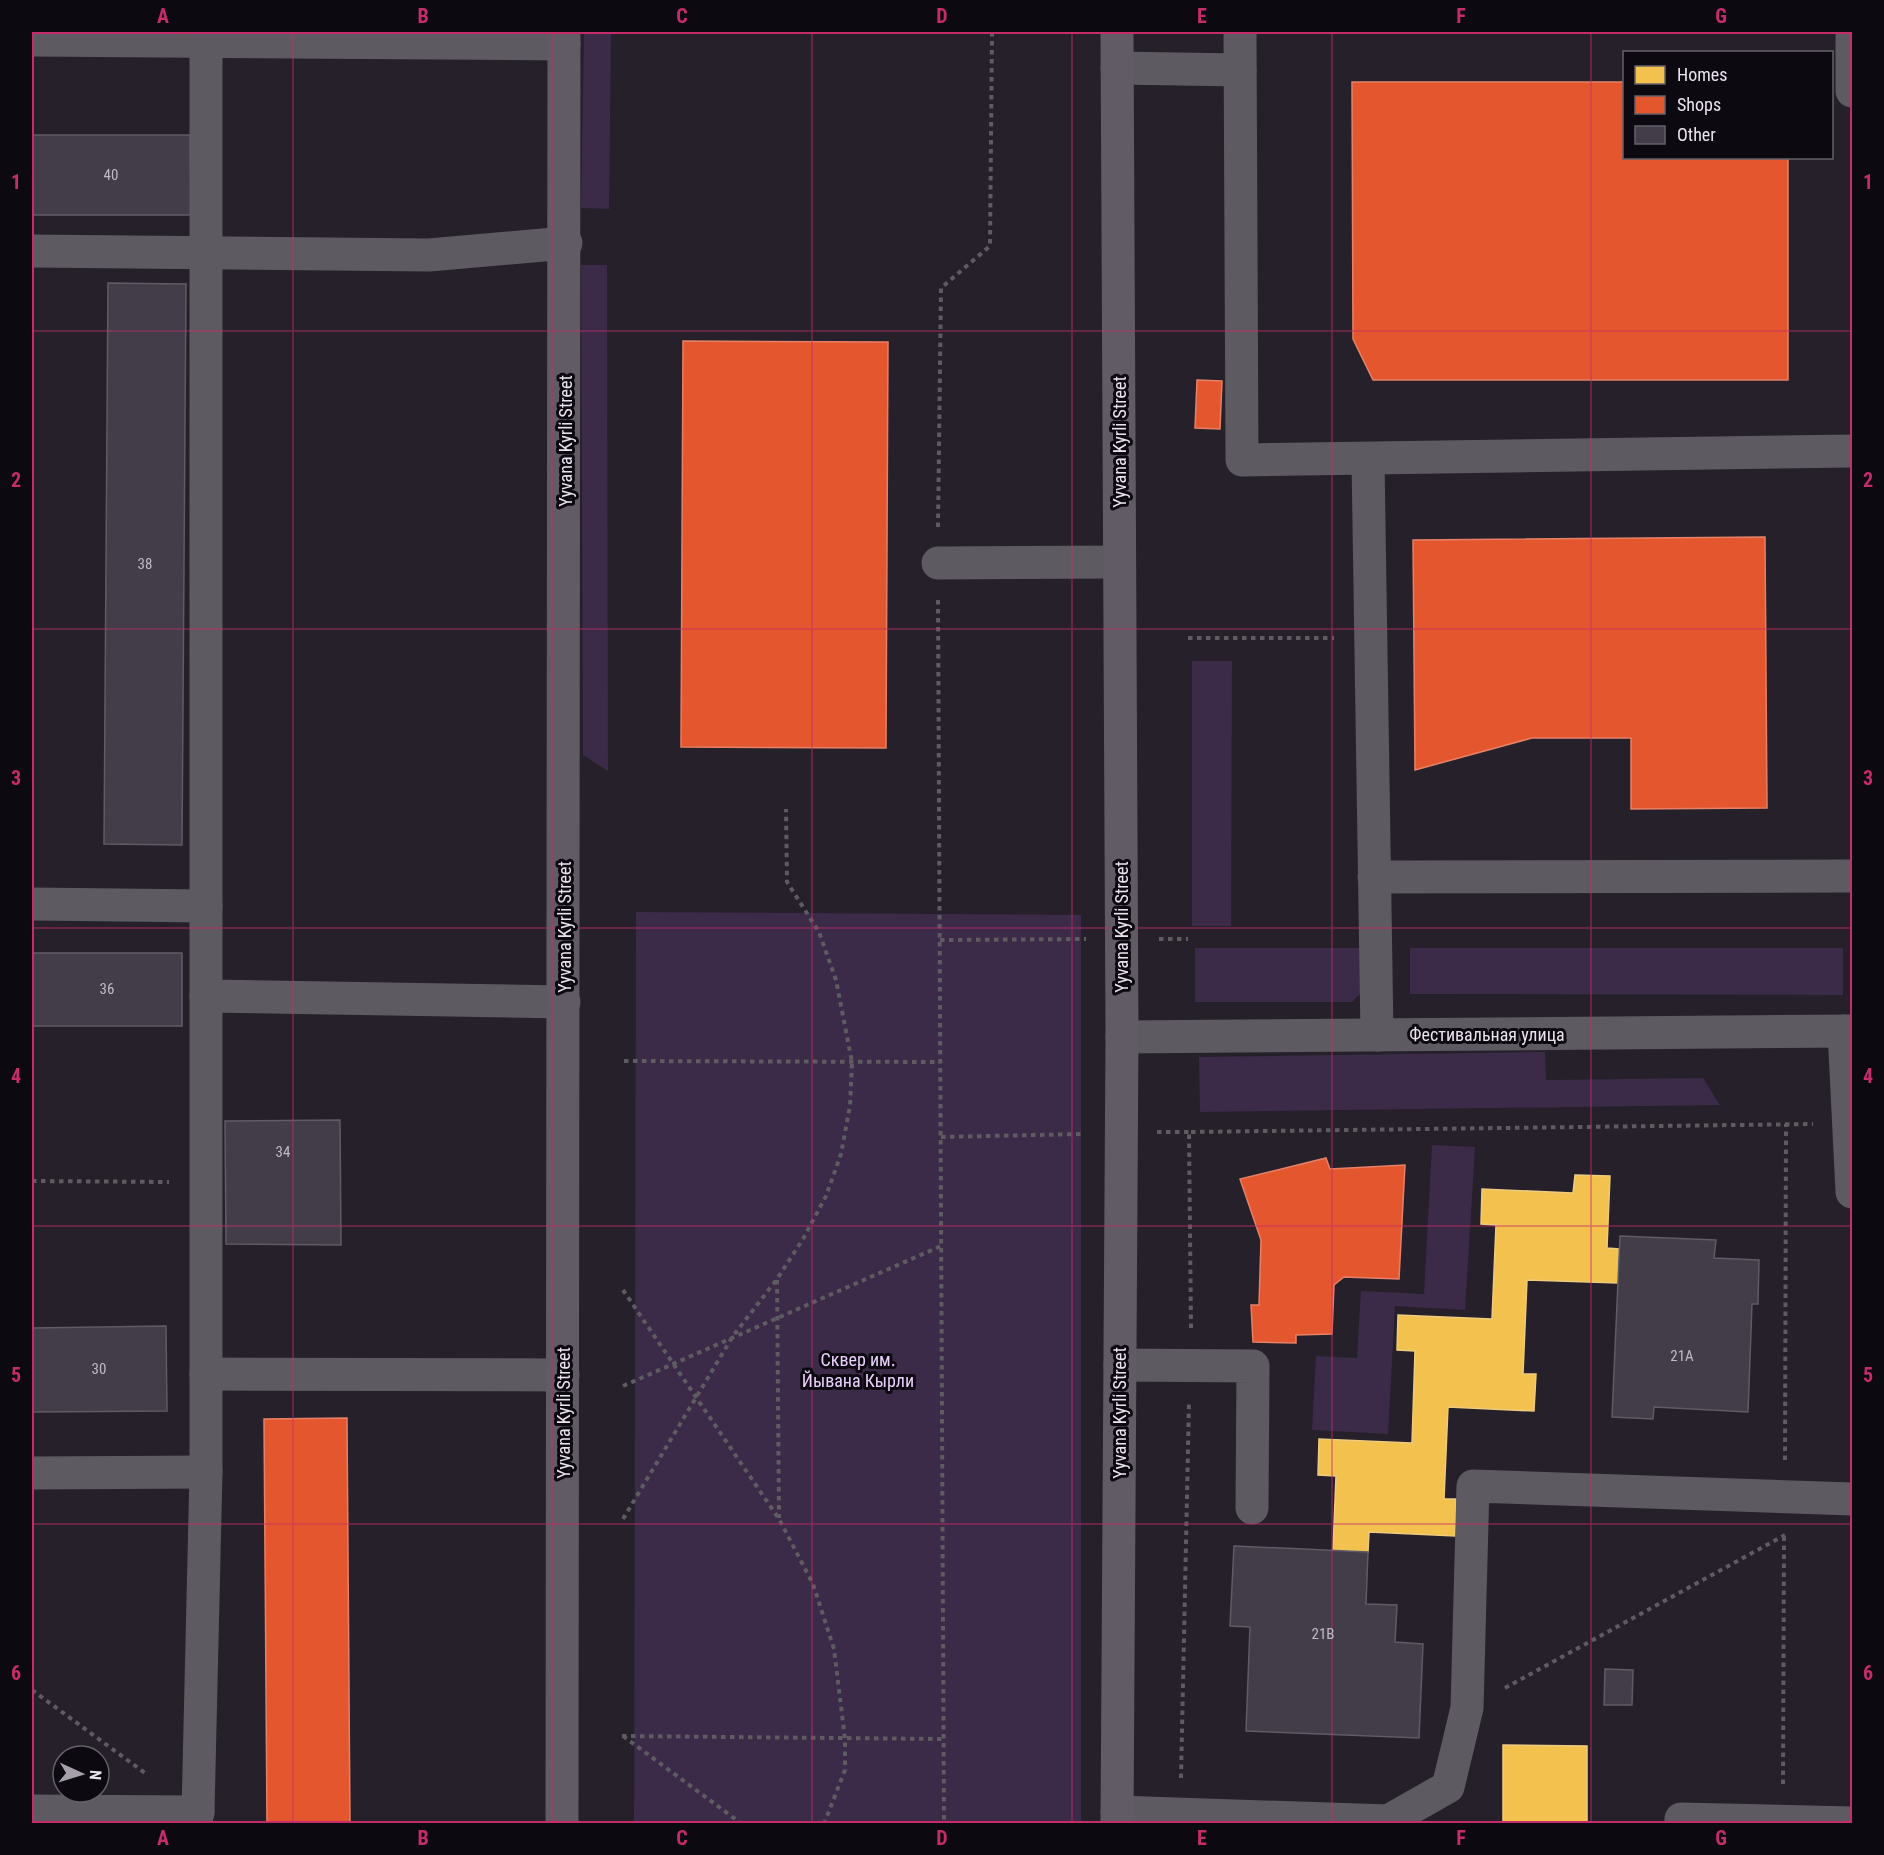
<svg xmlns="http://www.w3.org/2000/svg" width="1884" height="1855" font-family="'Roboto Condensed',sans-serif">
<style>
.green{fill:#3b2a48}
.homes{fill:#f2c14e;stroke:#efcb7e;stroke-width:1.5}
.shops{fill:#e4572e;stroke:#e68168;stroke-width:1.5}
.building{fill:#433c49;stroke:#605b64;stroke-width:1.5}
.lines{fill:none;stroke-linecap:round;stroke-linejoin:round}
.path{stroke:#5e5b61;stroke-width:4;stroke-dasharray:4.5 4.5;stroke-linecap:butt}
.minor{stroke:#5e5a61;stroke-width:33}
.major{stroke:#605b65;stroke-width:33}
.grid{fill:none;stroke:#c62c6a;stroke-width:1.5;stroke-opacity:0.55}
.labels{text-anchor:middle;dominant-baseline:central;stroke-width:6;stroke-linejoin:round;paint-order:stroke}
.number-label{font-size:15px;fill:#c0b9c5}
.street-label{font-size:18px;fill:#e9e3ee;stroke:#0d0910}
.park-label{font-size:18px;fill:#e9d0fd;stroke:#0d0910}
.neatline{fill:none;stroke:#c62c6a;stroke-width:2}
.grid-label{font-size:20px;text-anchor:middle;font-weight:bold;fill:#c62c6a}
</style>
<rect width="100%" height="100%" fill="#25202a"/>
<g class="green">
<path d="M 584,32 L 611,32 L 609,209 L 581,208 Z"/>
<path d="M 581,265 L 607,265 L 608,771 L 583,755 Z"/>
<path d="M 1192,661 L 1232,661 L 1231,926 L 1192,926 Z"/>
<path d="M 636,912 L 1081,915 L 1081,1823 L 634,1823 Z"/>
<path d="M 1195,948 L 1363,948 L 1367,987 L 1352,1002 L 1195,1002 Z"/>
<path d="M 1410,948 L 1843,948 L 1843,995 L 1410,994 Z"/>
<path d="M 1545,1052 L 1546,1080 L 1703,1078 L 1720,1105 L 1200,1112 L 1199,1057 Z"/>
<path d="M 1432,1145 L 1475,1147 L 1465,1310 L 1395,1306 L 1388,1434 L 1312,1430 L 1316,1356 L 1357,1358 L 1361,1291 L 1424,1294 Z"/>
</g>
<g class="homes">
<path d="M 1575,1175 L 1610,1176 L 1607,1248 L 1619,1249 L 1618,1283 L 1527,1280 L 1523,1374 L 1536,1374 L 1534,1411 L 1448,1407 L 1444,1499 L 1456,1499 L 1455,1536 L 1369,1532 L 1368,1552 L 1333,1550 L 1336,1476 L 1318,1475 L 1319,1439 L 1412,1443 L 1415,1351 L 1397,1350 L 1398,1315 L 1492,1319 L 1496,1225 L 1481,1224 L 1482,1189 L 1573,1193 Z"/>
<path d="M 1503,1745 L 1587,1746 L 1587,1824 L 1503,1824 Z"/>
</g>
<g class="shops">
<path d="M 1352,82 L 1624,82 L 1624,158 L 1788,158 L 1788,380 L 1373,380 L 1353,339 Z"/>
<path d="M 683,341 L 888,342 L 886,748 L 681,747 Z"/>
<path d="M 1197,380 L 1222,381 L 1220,429 L 1195,428 Z"/>
<path d="M 1765,537 L 1767,808 L 1631,809 L 1631,738 L 1532,738 L 1415,770 L 1413,540 Z"/>
<path d="M 1326,1158 L 1330,1169 L 1405,1165 L 1399,1279 L 1344,1277 L 1334,1285 L 1332,1334 L 1296,1335 L 1296,1343 L 1253,1342 L 1251,1305 L 1259,1305 L 1261,1240 L 1240,1179 Z"/>
<path d="M 347,1418 L 350,1824 L 267,1824 L 264,1419 Z"/>
</g>
<g class="building">
<path d="M 32,135 L 190,135 L 191,215 L 32,215 Z"/>
<path d="M 108,283 L 186,284 L 182,845 L 104,844 Z"/>
<rect x="32" y="953" width="150" height="73"/>
<path d="M 340,1120 L 341,1245 L 226,1244 L 225,1121 Z"/>
<path d="M 1620,1236 L 1716,1240 L 1714,1258 L 1759,1260 L 1758,1304 L 1752,1304 L 1748,1412 L 1654,1407 L 1653,1419 L 1612,1417 Z"/>
<path d="M 166,1326 L 167,1411 L 32,1412 L 32,1328 Z"/>
<path d="M 1234,1546 L 1368,1552 L 1366,1604 L 1397,1605 L 1395,1642 L 1423,1644 L 1419,1738 L 1246,1731 L 1250,1627 L 1230,1626 Z"/>
<path d="M 1605,1669 L 1633,1670 L 1632,1705 L 1604,1705 Z"/>
</g>
<g class="lines">
<g class="path">
<path d="M 938,527 L 941,288 L 990,246 L 992,32"/>
<path d="M 938,600 L 944,1824"/>
<path d="M 1188,638 L 1334,638"/>
<path d="M 1159,939 L 1188,939"/>
<path d="M 940,940 L 1086,939"/>
<path d="M 624,1061 L 940,1062"/>
<path d="M 1157,1132 L 1189,1132"/>
<path d="M 941,1137 L 1084,1134"/>
<path d="M 32,1181 L 169,1182"/>
<path d="M 777,1280 L 779,1518"/>
<path d="M 623,1290 L 779,1519 L 813,1584 L 834,1649 L 845,1739 L 845,1770 L 824,1824"/>
<path d="M 1191,1328 L 1189,1132 L 1813,1124"/>
<path d="M 623,1386 L 941,1246"/>
<path d="M 1785,1460 L 1786,1124"/>
<path d="M 623,1519 L 733,1336 L 777,1279 L 803,1239 L 826,1196 L 841,1154 L 850,1106 L 852,1062 L 836,980 L 819,932 L 787,882 L 786,809"/>
<path d="M 1505,1688 L 1785,1535"/>
<path d="M 32,1690 L 145,1773"/>
<path d="M 622,1736 L 943,1739"/>
<path d="M 623,1736 L 742,1824"/>
<path d="M 1181,1778 L 1189,1402"/>
<path d="M 1783,1784 L 1784,1533"/>
</g>
<g class="minor">
<path d="M 1240,32 L 1242,460 L 1852,451"/>
<path d="M 1852,32 L 1852,91"/>
<path d="M 32,40 L 564,44"/>
<path d="M 1117,68 L 1240,70"/>
<path d="M 32,251 L 429,255 L 566,243"/>
<path d="M 1368,460 L 1377,1035"/>
<path d="M 938,563 L 1119,562"/>
<path d="M 1374,877 L 1852,876"/>
<path d="M 32,904 L 206,906"/>
<path d="M 206,996 L 564,1002"/>
<path d="M 1844,1031 L 1852,1192"/>
<path d="M 1122,1037 L 1852,1031"/>
<path d="M 1120,1365 L 1253,1366 L 1252,1508"/>
<path d="M 206,1374 L 563,1375"/>
<path d="M 32,1473 L 206,1472"/>
<path d="M 32,1811 L 198,1812"/>
<path d="M 1117,1812 L 1388,1821 L 1448,1787 L 1467,1708 L 1473,1486 L 1852,1499"/>
<path d="M 195,1824 L 198,1812 L 206,1472 L 206,42"/>
<path d="M 1681,1824 L 1681,1819 L 1852,1823"/>
</g>
<g class="major">
<path d="M 1117,32 L 1122,1037 L 1117,1824"/>
<path d="M 562,1824 L 564,32"/>
</g>
</g>
<path class="grid" d="M 293,32 L 293,1824M 552,32 L 552,1824M 812,32 L 812,1824M 1072,32 L 1072,1824M 1332,32 L 1332,1824M 1591,32 L 1591,1824M 32,331 L 1852,331M 32,629 L 1852,629M 32,928 L 1852,928M 32,1226 L 1852,1226M 32,1524 L 1852,1524"/>
<g class="labels">
<g class="number-label">
<text x="111" y="175">40</text>
<text x="145" y="564">38</text>
<text x="107" y="989">36</text>
<text x="283" y="1152">34</text>
<text x="1682" y="1356">21А</text>
<text x="99" y="1369">30</text>
<text x="1323" y="1634">21В</text>
</g>
<g class="street-label">
<text transform="translate(565 441) rotate(-90)">Yyvana Kyrli Street</text>
<text transform="translate(1119 442) rotate(-90)">Yyvana Kyrli Street</text>
<text transform="translate(564 927) rotate(-90)">Yyvana Kyrli Street</text>
<text transform="translate(1121 927) rotate(-90)">Yyvana Kyrli Street</text>
<text x="1487" y="1034">Фестивальная улица</text>
<text transform="translate(563 1413) rotate(-90)">Yyvana Kyrli Street</text>
<text transform="translate(1119 1413) rotate(-90)">Yyvana Kyrli Street</text>
</g>
<g class="park-label">
<text x="858" y="1359">Сквер им.<tspan x="858" dy="21">Йывана Кырли</tspan></text>
</g>
</g>
<rect width="1884" height="1855" fill="none" stroke="#0d0910" stroke-width="66"/>
<rect x="1623" y="51" width="210" height="108" fill="#0d0910" stroke="#656069" stroke-width="1.5"/>
<rect x="1635" y="66" width="30" height="18" fill="#f2c14e" stroke="#656069" stroke-width="1.5"/>
<text x="1677" y="81" font-size="18" fill="#e9e3ee">Homes</text>
<rect x="1635" y="96" width="30" height="18" fill="#e4572e" stroke="#656069" stroke-width="1.5"/>
<text x="1677" y="111" font-size="18" fill="#e9e3ee">Shops</text>
<rect x="1635" y="126" width="30" height="18" fill="#433c49" stroke="#656069" stroke-width="1.5"/>
<text x="1677" y="141" font-size="18" fill="#e9e3ee">Other</text>
<g transform="translate(81 1774) rotate(94)"><circle r="28" fill="#0d0910" stroke="#656069" stroke-width="1.5"/>
<path d="M0-4.5L10 22L0 15L-10 22Z" fill="#a49fa9"/>
<text y="-9" font-size="16" font-weight="bold" text-anchor="middle" fill="#e9e3ee">N</text>
</g>
<rect x="33" y="33" width="1818" height="1789" class="neatline"/>
<g class="grid-label">
<text x="163" y="23">A</text>
<text x="423" y="23">B</text>
<text x="682" y="23">C</text>
<text x="942" y="23">D</text>
<text x="1202" y="23">E</text>
<text x="1461" y="23">F</text>
<text x="1721" y="23">G</text>
<text x="16" y="189">1</text>
<text x="1868" y="189">1</text>
<text x="16" y="487">2</text>
<text x="1868" y="487">2</text>
<text x="16" y="785">3</text>
<text x="1868" y="785">3</text>
<text x="16" y="1083">4</text>
<text x="1868" y="1083">4</text>
<text x="16" y="1382">5</text>
<text x="1868" y="1382">5</text>
<text x="16" y="1680">6</text>
<text x="1868" y="1680">6</text>
<text x="163" y="1845">A</text>
<text x="423" y="1845">B</text>
<text x="682" y="1845">C</text>
<text x="942" y="1845">D</text>
<text x="1202" y="1845">E</text>
<text x="1461" y="1845">F</text>
<text x="1721" y="1845">G</text>
</g>
</svg>
